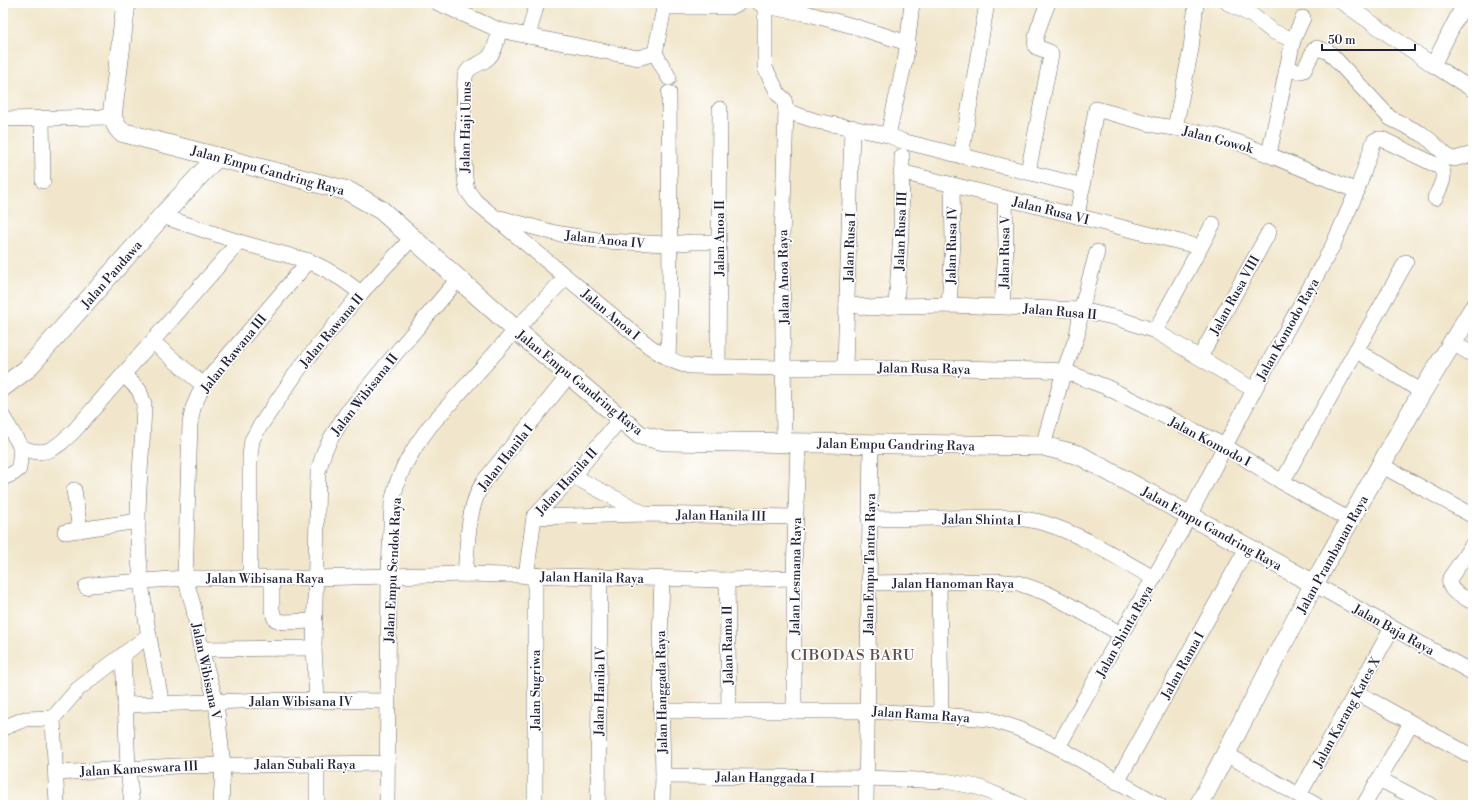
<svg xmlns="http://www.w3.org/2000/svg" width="1476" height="808" viewBox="0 0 1476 808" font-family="'Libre Bodoni',serif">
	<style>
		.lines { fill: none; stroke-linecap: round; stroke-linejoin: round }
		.minor-casing { stroke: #6a676d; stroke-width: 16 }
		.tertiary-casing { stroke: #6a676d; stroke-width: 20 }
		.minor { stroke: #fff; stroke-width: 15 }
		.tertiary { stroke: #fff; stroke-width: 19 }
		.labels { text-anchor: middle; stroke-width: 3.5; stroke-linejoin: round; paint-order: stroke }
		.street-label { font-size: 13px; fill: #22223b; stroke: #fff }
		.quarter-label { font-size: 15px; letter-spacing: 1px; fill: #614d48; stroke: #fff }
	</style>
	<rect width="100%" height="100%" fill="#fff"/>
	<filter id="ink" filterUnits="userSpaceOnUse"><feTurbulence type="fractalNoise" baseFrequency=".025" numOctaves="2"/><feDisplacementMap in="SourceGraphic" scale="8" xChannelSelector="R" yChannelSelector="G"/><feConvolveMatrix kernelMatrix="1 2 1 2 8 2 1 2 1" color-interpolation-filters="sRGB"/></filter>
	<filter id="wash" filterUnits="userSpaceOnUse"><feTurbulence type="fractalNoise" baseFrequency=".012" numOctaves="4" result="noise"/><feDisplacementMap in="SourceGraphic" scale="16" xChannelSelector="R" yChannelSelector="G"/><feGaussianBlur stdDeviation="0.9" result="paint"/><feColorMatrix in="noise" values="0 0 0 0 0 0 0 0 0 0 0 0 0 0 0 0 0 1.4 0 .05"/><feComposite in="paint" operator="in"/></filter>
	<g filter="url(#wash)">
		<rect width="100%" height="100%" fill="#f1e6cb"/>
	</g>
	<g filter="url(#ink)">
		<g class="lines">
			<!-- minor casing -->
			<g class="minor-casing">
				<g id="minor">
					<polyline points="438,3 499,30 638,58 655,53 665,3"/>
					<polyline points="759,3 765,6 809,14 853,26 908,43"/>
					<polyline points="765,3 765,68 779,95 784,99 786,111 782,239 784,442"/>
					<polyline points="1196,3 1191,49 1175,128 1213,135 1240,143 1357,191"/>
					<polyline points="1228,3 1253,16 1272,31 1293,40"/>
					<polyline points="1343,3 1433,65 1473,90"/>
					<polyline points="665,7 731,7 739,3"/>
					<path d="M 499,30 C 497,39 496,50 489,57 C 481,66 470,63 465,76 L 463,139 L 465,178 L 467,190 L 475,201 L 649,346 C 662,355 673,363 689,366 L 784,368 L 955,368 L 1043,370 L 1064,371 L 1106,387 L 1225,446 L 1282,482 L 1337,513 L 1351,520"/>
					<polyline points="528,36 537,3"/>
					<polyline points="655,53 669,78"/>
					<polyline points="1433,65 1462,8"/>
					<path d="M 1287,68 C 1293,70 1298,73 1304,70 L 1314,50 L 1317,48 L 1329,52 L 1390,118 L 1422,134 L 1431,141 L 1449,158 L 1454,159 L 1473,154"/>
					<polyline points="786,111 816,121 888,135 902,141 1083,186"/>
					<polyline points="3,119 112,117"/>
					<polyline points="42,119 43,181"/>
					<polyline points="888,135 906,56 912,3"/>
					<polyline points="1269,154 1293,40 1303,18"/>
					<polyline points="961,156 987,3"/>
					<polyline points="901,172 1200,247"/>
					<path d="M 1028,172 L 1051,55 L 1050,52 L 1036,47 C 1033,37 1044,14 1048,3"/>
					<polyline points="162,216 239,242 309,261 325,269 342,279 361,293"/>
					<polyline points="1077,216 1096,109 1155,125 1175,128"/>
					<polyline points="500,218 555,233 603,241 669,244 692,242 718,242"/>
					<polyline points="847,304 870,308 896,306 949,305 1081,310 1117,318 1155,331 1254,390"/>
					<polyline points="949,305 953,242 952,185"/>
					<polyline points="896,306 901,234 902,156"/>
					<polyline points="1002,306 1006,248 1005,198"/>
					<polyline points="1155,331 1213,224"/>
					<polyline points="153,342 203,385"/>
					<polyline points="1453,343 1473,355"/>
					<polyline points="1356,350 1422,392"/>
					<polyline points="1200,357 1269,232"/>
					<polyline points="668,359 670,295 669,93"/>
					<polyline points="718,366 720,109"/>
					<polyline points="845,367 852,127"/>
					<path d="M 124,375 L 139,390 L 144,404 C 143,443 138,482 138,520 C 137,582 150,644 162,704"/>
					<path d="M 3,417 L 21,447 C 46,459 57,447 74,431 L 239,242"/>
					<polyline points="1043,446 1064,371 1077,336 1081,310 1097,252"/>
					<polyline points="1381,465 1473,516"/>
					<polyline points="573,476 643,513"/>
					<polyline points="3,478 14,473 19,469 21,447"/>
					<polyline points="1282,482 1406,262"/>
					<polyline points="74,490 80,530"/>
					<polyline points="534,517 645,514 796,517"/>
					<path d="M 869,519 L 1011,517 C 1023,519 1035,520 1047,524 C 1085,536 1119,559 1154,578"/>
					<polyline points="65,532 138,521"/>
					<path d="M 1473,544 L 1450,578 C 1447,592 1462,596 1473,602"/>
					<path d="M 465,574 C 468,543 467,507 484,481 L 569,375"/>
					<polyline points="526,576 534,517 573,476 621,418"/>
					<polyline points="250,578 250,456 252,440 258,429 299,369 361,293 412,238"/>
					<polyline points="272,578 272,610 275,619 283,622 315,621"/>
					<polyline points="727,580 729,711"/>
					<polyline points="869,583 994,581 1018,583 1046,593 1064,602 1121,634"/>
					<polyline points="939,583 941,715"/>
					<polyline points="1314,584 1473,673"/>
					<polyline points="86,587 90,585 185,578 315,578 465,574 727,580 794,578"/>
					<polyline points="201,649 314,648"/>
					<polyline points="123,655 128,768 132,805"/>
					<polyline points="1356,692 1473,757"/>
					<polyline points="317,700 314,648 318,472 324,452 331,438 346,414 386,365 459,278"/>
					<polyline points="125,705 268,700 387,701"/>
					<polyline points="661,711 866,711 941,715 989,719 1019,729 1058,747 1159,805"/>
					<polyline points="794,711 794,578 798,442"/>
					<polyline points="53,718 78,689 149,635"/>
					<polyline points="53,718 57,805"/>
					<polyline points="3,728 25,719 53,718"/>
					<path d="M 1058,747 L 1121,634 L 1180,533 L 1254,390 L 1333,245 L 1357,191 L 1374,141 L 1378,139 L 1382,139 L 1440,167 C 1448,176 1439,189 1435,198"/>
					<polyline points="1226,754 1316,805"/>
					<polyline points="56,773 176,766 387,763"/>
					<polyline points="663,776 867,778 945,781 978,787 1020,805"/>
					<polyline points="1379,779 1430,805"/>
					<polyline points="1117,782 1247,548"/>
					<polyline points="1299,795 1392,628"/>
					<polyline points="221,805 223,765 216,702 201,649 193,605 185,578 190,424 193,408 203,385 309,261"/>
					<polyline points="317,805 317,764"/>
					<polyline points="387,805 389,571 392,502 397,483 404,466 417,444 430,426 522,323 566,277"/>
					<polyline points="535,805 535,575"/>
					<polyline points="598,805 600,576"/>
					<polyline points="662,805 663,776 660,638 662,579"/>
					<polyline points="866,805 871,443"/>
					<polyline points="1364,805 1411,723"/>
				</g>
			</g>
			<!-- tertiary casing -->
			<g class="tertiary-casing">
				<g id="tertiary">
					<polyline points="126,3 112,117 117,127 121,132 348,191 381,210 516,330 640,435 664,441 1043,446 1079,455 1314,584"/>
					<polyline points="3,387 27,369 162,216 217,157"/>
					<polyline points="1199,805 1314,584 1422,392 1473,309"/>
				</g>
			</g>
			<!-- minor -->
			<use href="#minor" class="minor"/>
			<!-- tertiary -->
			<use href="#tertiary" class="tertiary"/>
		</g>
	</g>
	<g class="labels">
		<!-- street labels -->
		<g class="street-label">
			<text transform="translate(465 127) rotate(-89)" y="5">Jalan Haji Unus</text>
			<text transform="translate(1218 139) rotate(15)" y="5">Jalan Gowok</text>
			<text transform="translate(268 170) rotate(15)" y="5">Jalan Empu Gandring Raya</text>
			<text transform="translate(1051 210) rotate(14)" y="5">Jalan Rusa VI</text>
			<text transform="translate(900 231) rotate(-88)" y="5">Jalan Rusa III</text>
			<text transform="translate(719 238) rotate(-90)" y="5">Jalan Anoa II</text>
			<text transform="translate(605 239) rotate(6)" y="5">Jalan Anoa IV</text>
			<text transform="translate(951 245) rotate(-89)" y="5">Jalan Rusa IV</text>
			<text transform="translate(849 247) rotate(-88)" y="5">Jalan Rusa I</text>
			<text transform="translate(1004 252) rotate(-89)" y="5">Jalan Rusa V</text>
			<text transform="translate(111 274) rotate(-49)" y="5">Jalan Pandawa</text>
			<text transform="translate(783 277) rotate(-91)" y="5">Jalan Anoa Raya</text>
			<text transform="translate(1234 295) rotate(-61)" y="5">Jalan Rusa VIII</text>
			<text transform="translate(1060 311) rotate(5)" y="5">Jalan Rusa II</text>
			<text transform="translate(611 314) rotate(40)" y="5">Jalan Anoa I</text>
			<text transform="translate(1287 329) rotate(-61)" y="5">Jalan Komodo Raya</text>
			<text transform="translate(331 330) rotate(-50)" y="5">Jalan Rawana II</text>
			<text transform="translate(233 353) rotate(-51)" y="5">Jalan Rawana III</text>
			<text transform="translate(924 368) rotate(1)" y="5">Jalan Rusa Raya</text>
			<text transform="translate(580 382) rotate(39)" y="5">Jalan Empu Gandring Raya</text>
			<text transform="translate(364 394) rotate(-52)" y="5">Jalan Wibisana II</text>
			<text transform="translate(1210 441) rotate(28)" y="5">Jalan Komodo I</text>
			<text transform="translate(896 444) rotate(1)" y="5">Jalan Empu Gandring Raya</text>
			<text transform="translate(505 457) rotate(-52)" y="5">Jalan Hanila I</text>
			<text transform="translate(566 481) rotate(-48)" y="5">Jalan Hanila II</text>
			<text transform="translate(721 515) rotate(1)" y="5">Jalan Hanila III</text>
			<text transform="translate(982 519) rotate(1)" y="5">Jalan Shinta I</text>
			<text transform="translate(1212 528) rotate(29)" y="5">Jalan Empu Gandring Raya</text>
			<text transform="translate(1332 554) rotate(-61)" y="5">Jalan Prambanan Raya</text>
			<text transform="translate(869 564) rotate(-89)" y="5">Jalan Empu Tantra Raya</text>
			<text transform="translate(392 570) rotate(-87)" y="5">Jalan Empu Sendok Raya</text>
			<text transform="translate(795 576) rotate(-89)" y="5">Jalan Lesmana Raya</text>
			<text transform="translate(592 577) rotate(1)" y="5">Jalan Hanila Raya</text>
			<text x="265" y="583">Jalan Wibisana Raya</text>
			<text x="953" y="588">Jalan Hanoman Raya</text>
			<text transform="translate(1394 629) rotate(29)" y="5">Jalan Baja Raya</text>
			<text transform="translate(1124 631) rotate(-61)" y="5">Jalan Shinta Raya</text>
			<text transform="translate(727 645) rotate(-91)" y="5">Jalan Rama II</text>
			<text transform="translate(1182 665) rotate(-61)" y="5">Jalan Rama I</text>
			<text transform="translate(207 671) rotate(78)" y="5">Jalan Wibisana V</text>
			<text transform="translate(535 690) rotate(-90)" y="5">Jalan Sugriwa</text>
			<text transform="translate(599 691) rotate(-89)" y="5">Jalan Hanila IV</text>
			<text transform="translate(661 692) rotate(-91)" y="5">Jalan Hanggada Raya</text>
			<text x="301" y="706">Jalan Wibisana IV</text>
			<text transform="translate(1346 712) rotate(-61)" y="5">Jalan Karang Kates X</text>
			<text transform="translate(921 714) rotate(4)" y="5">Jalan Rama Raya</text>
			<text x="305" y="769">Jalan Subali Raya</text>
			<text transform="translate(139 768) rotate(-3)" y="5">Jalan Kameswara III</text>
			<text transform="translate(765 777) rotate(1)" y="5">Jalan Hanggada I</text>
		</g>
		<!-- quarter labels -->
		<g class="quarter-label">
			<text x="853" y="660">CIBODAS BARU</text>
		</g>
	</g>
	<!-- margin -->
	<rect width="1476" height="808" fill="none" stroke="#fff" stroke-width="16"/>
	<!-- scale -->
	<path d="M1322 44v6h93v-6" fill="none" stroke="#22223b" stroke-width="2"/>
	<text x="1328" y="44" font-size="12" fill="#22223b" stroke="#ffffff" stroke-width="3" paint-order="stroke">50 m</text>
</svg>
